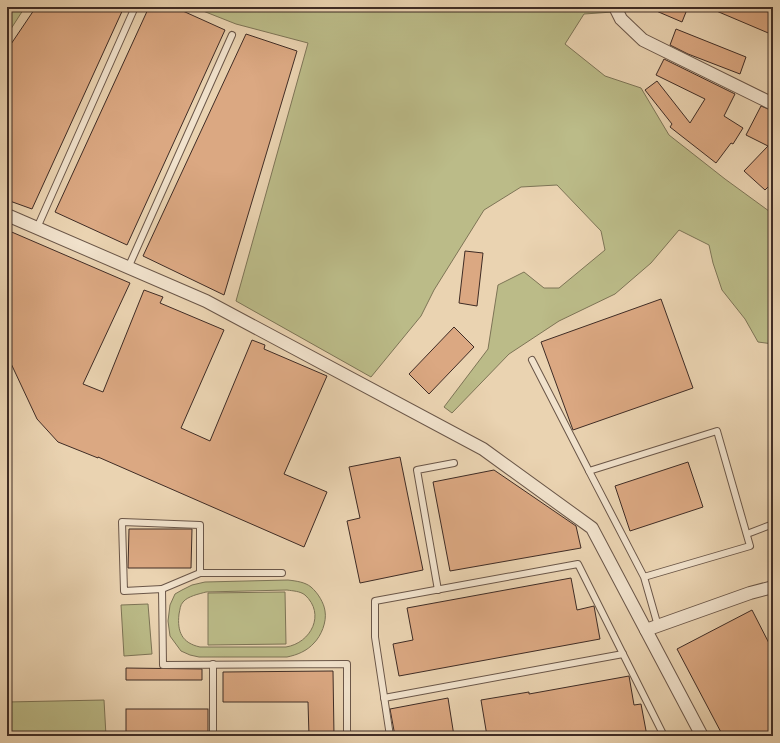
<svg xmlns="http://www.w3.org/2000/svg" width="780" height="743" viewBox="0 0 780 743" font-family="'IM FELL French Canon',serif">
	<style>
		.green { fill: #bb8; stroke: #7d7456; fill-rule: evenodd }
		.building { fill: #dba882; stroke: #3f2c25 }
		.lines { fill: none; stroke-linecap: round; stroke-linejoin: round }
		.lane-casing { stroke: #6a5648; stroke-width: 8 }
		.street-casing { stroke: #6a5648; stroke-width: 14 }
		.lane { stroke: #f1e2cc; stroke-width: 6 }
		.street { stroke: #f1e2cc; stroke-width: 12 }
	</style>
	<rect width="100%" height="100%" fill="#ead3b1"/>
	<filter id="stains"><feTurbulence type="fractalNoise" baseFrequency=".005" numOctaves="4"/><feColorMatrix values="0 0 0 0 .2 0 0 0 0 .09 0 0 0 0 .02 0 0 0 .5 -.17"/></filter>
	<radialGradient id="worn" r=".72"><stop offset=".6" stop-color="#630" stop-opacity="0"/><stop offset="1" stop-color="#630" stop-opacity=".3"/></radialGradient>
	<!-- green -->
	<g class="green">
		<polygon points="7,7 25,7 7,35"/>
		<polygon points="193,7 643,7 641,10 584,14 565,44 605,76 641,88 669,135 725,179 773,214 773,344 758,342 745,319 722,290 713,263 709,245 679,230 651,263 615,294 559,321 509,354 452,413 444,407 488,349 498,285 524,272 544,288 559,288 605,250 601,231 557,185 521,187 484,210 434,290 421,316 371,377 236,301 308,43 236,24"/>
		<path d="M 288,580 C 296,581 305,582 311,587 C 318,593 324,603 325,611 C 327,622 321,636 314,643 C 307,651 297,655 287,657 L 199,657 L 190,655 L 181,651 L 170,636 L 168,621 L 170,605 L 175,594 L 182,590 L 192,585 L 205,582 ZM 287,590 C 293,591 300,591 305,595 C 326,614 311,643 286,647 L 200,647 C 182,643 177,632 179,614 C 180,610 180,605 183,602 C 188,596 199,594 206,592 Z"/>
		<polygon points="285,592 286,644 208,645 208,593"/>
		<polygon points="148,604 152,654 124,656 121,605"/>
		<polygon points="104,700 106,736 7,736 7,702"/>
	</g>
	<!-- building -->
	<g class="building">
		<polygon points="36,7 124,7 32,209 7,200 7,50"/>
		<polygon points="149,7 174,7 225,30 127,245 55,212"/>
		<polygon points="647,7 688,7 682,22"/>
		<polygon points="707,7 757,7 773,14 773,35"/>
		<polygon points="676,29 746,57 740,74 688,54 670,45"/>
		<polygon points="246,34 297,51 224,295 143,256"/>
		<polygon points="664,59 735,94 724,116 743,128 733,144 731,143 716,163 670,127 672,124 645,90 657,81 690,123 705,99 656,75"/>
		<polygon points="761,106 773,111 773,182 765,190 744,171 768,146 746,135"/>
		<polygon points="7,230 130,283 83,384 103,392 144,290 163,297 160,303 224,330 181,428 210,441 252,340 265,345 264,349 327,376 284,474 327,492 304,547 98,457 98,458 58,442 37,419 7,355"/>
		<polygon points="465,251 483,253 477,306 459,303"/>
		<polygon points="661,299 693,388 573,430 541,342"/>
		<polygon points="454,327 474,347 429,394 409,374"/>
		<polygon points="400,457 423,570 360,583 347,521 360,518 349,467"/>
		<polygon points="688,462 703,507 630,531 615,486"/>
		<polygon points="494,470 576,526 581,548 450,571 433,482"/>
		<polygon points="129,529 192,529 191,568 128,568"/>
		<polygon points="571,578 577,610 594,606 600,639 399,676 393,644 413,640 407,608"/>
		<polygon points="752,610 773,651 773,736 723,736 677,649"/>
		<polygon points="126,668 202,669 202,680 126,680"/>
		<polygon points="333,671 334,736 309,736 308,702 223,702 223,672"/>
		<polygon points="629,676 634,705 641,704 647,736 487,736 481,700 529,692 529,694"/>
		<polygon points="448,698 454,736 395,736 390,709"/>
		<rect x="126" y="709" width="82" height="27"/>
	</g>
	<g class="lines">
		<!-- lane casing -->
		<g class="lane-casing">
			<g id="lane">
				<polyline points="37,228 135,7"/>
				<polyline points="128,268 232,35"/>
				<polyline points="532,360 589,471"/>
				<polyline points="747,534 773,524"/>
				<polyline points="200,573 200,525 122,522 124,591 162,589 163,665 347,664 347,736"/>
				<polyline points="644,577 589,471 717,431 750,546 644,577 658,626"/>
				<polyline points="162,589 200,573 282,573"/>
				<polyline points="438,590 417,470 454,463"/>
				<polyline points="384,698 623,654"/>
				<polyline points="213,736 213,664"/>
				<polyline points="390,736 375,637 375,601 578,564 664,736"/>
			</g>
		</g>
		<!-- street casing -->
		<g class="street-casing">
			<g id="street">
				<polyline points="615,7 621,19 643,40 773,104"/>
				<polyline points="7,215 206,301 483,449 592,528 702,736"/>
				<polyline points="646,630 750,593 773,587"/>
			</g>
		</g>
		<!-- lane -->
		<use href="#lane" class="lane"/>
		<!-- street -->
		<use href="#street" class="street"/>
	</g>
	<!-- margin -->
	<rect width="780" height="743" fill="none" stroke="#ead3b1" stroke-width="24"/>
	<rect x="8" y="8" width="764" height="727" fill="none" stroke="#3f2c25" stroke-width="2"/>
	<rect x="12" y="12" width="756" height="719" fill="none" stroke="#3f2c25"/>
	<rect width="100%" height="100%" filter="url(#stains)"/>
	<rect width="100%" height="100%" fill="url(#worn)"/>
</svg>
